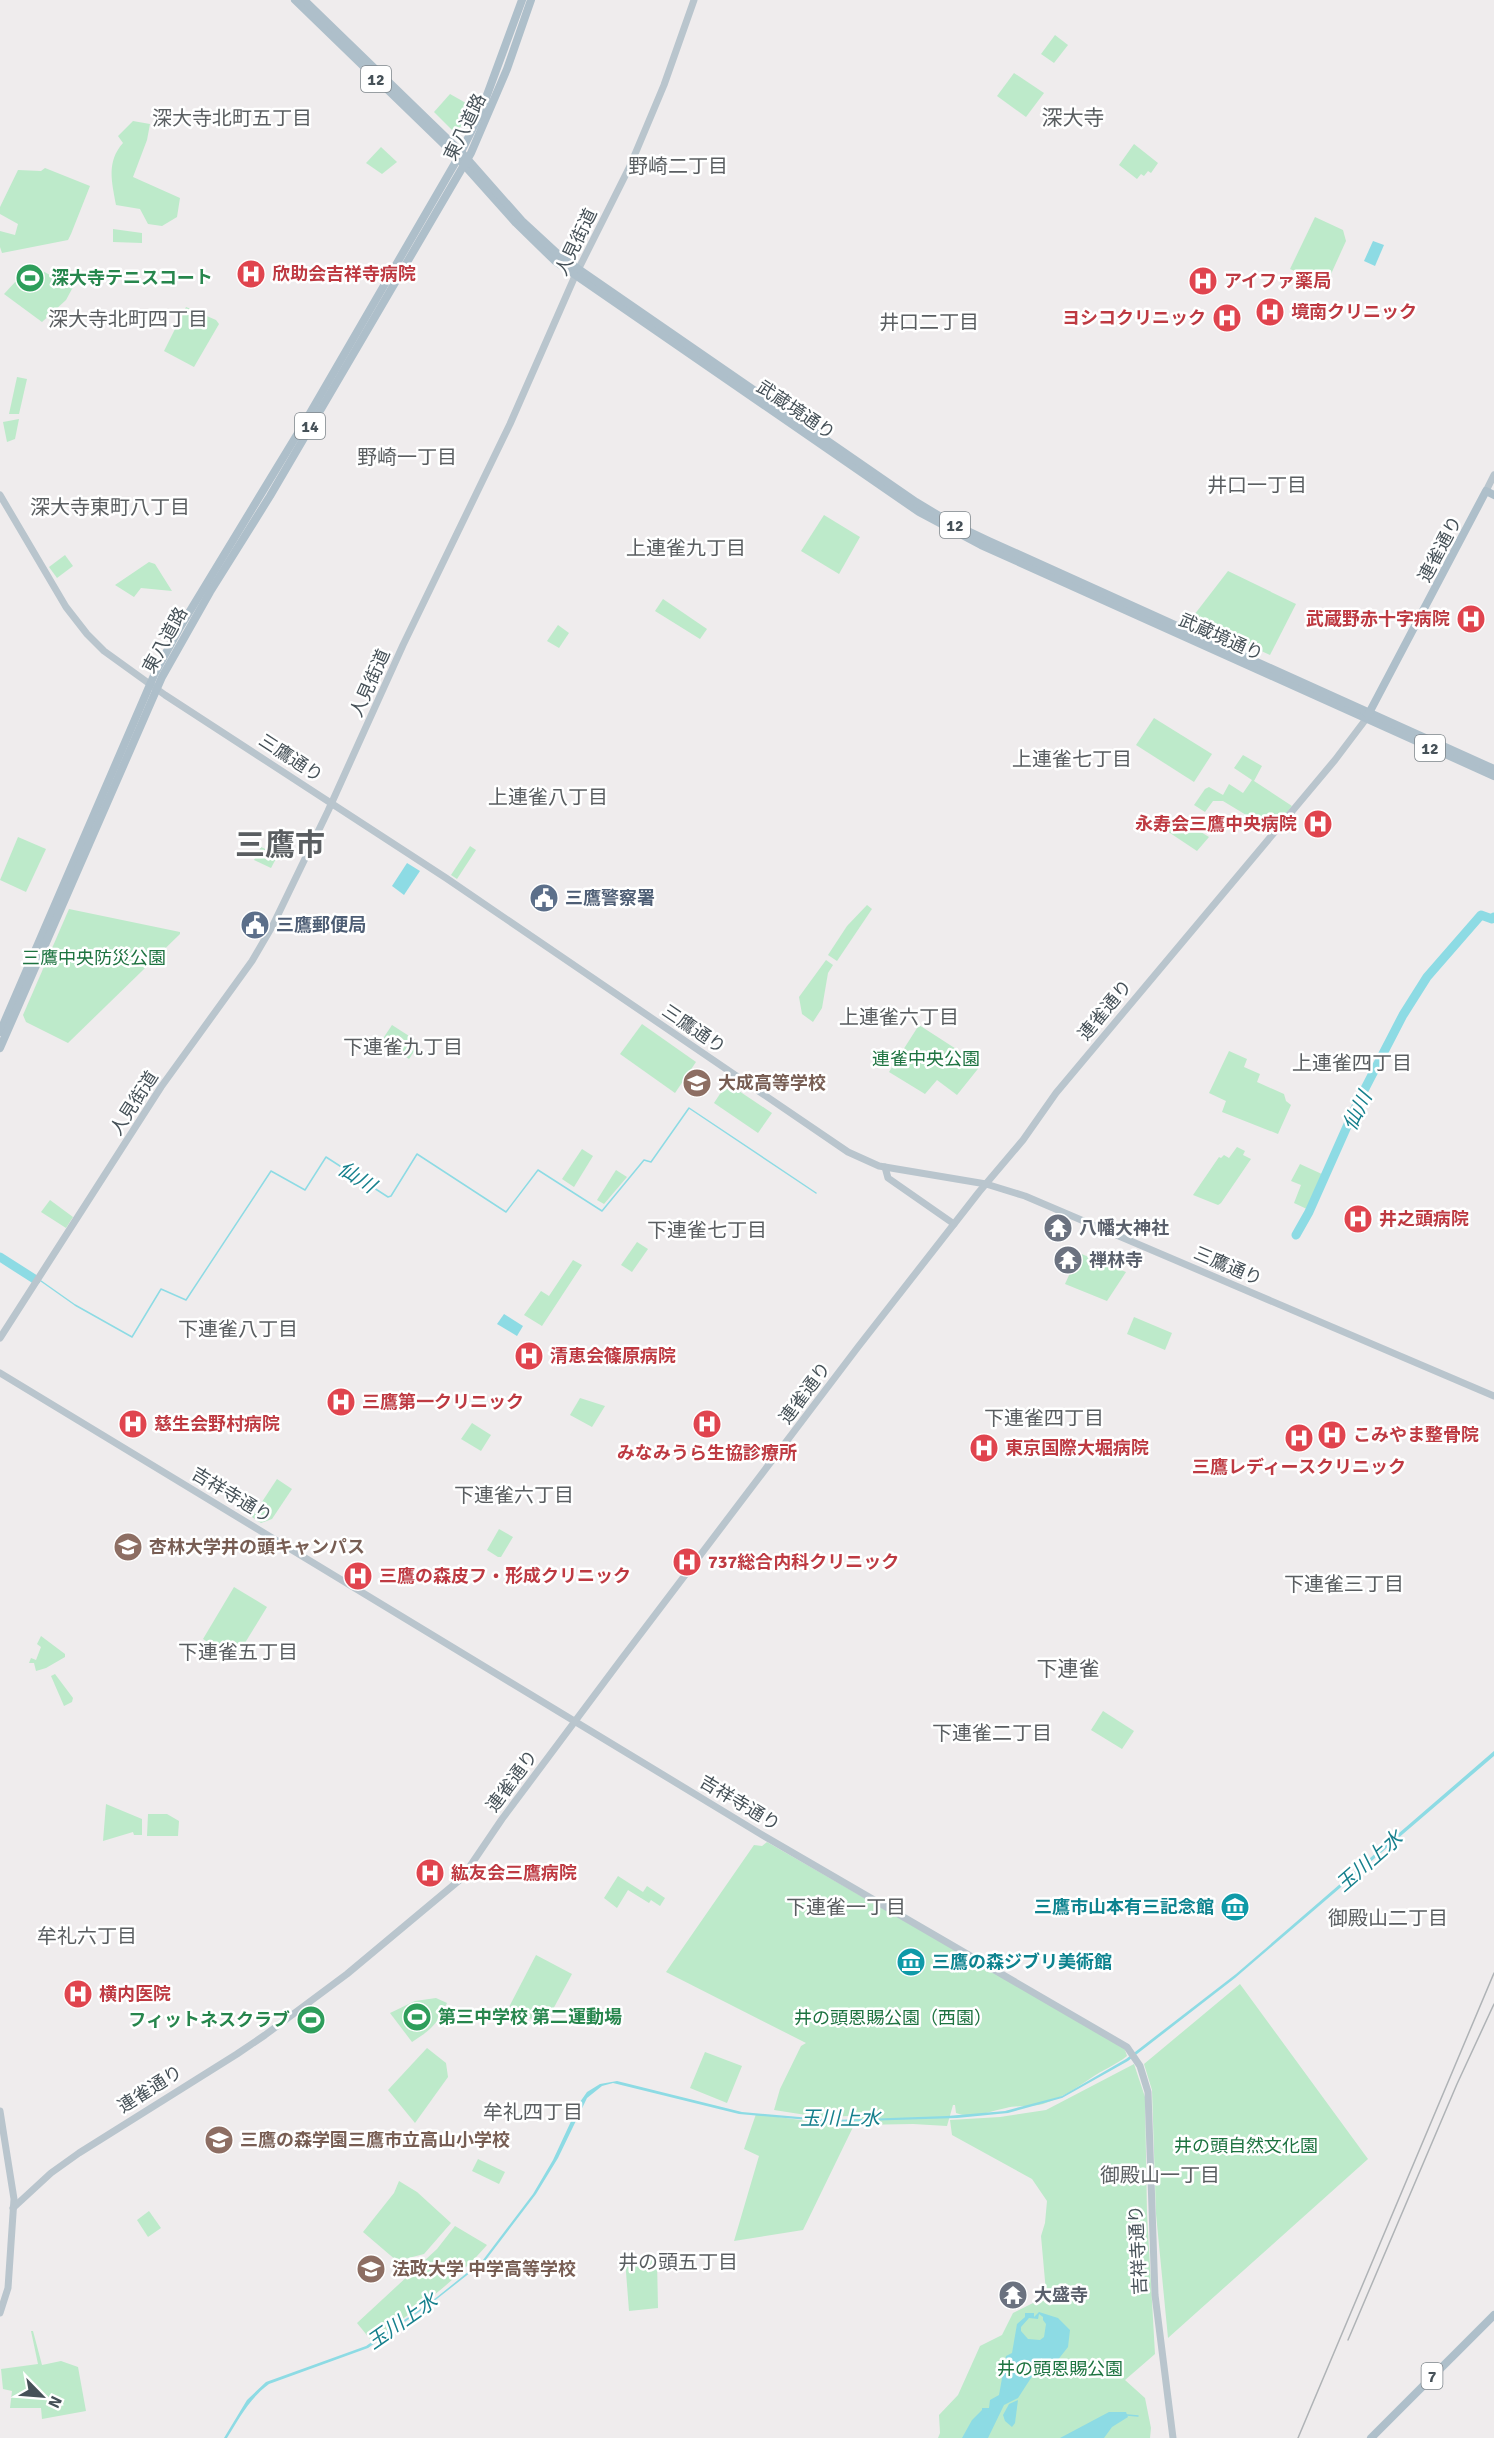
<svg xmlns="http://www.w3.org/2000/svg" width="1494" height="2438" viewBox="0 0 1494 2438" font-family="Signika,'Noto Sans JP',sans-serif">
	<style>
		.green { fill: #bdeaca }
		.water { fill: #8ddbe4; fill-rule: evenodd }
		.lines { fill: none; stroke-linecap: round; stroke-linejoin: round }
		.stream { stroke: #8ddbe4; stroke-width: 1.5 }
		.river { stroke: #8ddbe4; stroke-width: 9 }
		.secondary { stroke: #b9c5cd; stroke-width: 7 }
		.primary { stroke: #aebfca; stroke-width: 8 }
		.rail { stroke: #afb3b6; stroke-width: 1.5 }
		.labels { text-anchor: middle; stroke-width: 5; stroke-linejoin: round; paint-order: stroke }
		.shield { fill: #fff; stroke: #7e858a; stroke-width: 1.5 }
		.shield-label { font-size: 16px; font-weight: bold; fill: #465158 }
		.street-label { font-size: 18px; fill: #465158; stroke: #fff }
		.health-label { font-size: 18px; font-weight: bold; fill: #be3a42; stroke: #fff; text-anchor: start }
		.leisure-label { font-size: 18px; font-weight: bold; fill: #27864d; stroke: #fff; text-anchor: start }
		.service-label { font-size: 18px; font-weight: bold; fill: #4e5e75; stroke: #fff; text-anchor: start }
		.park-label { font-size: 18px; fill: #1d7340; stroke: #fff }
		.education-label { font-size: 18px; font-weight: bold; fill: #785e54; stroke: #fff; text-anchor: start }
		.worship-label { font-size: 18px; font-weight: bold; fill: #5b616d; stroke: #fff; text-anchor: start }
		.culture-label { font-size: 18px; font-weight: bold; fill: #0d838f; stroke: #fff; text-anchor: end }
		.neighbourhood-label { font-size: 20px; fill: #5a5e61; stroke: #fff }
		.water-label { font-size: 20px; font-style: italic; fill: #16808d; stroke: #fff }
		.quarter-label { font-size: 21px; fill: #5a5e61; stroke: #fff }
		.town-label { font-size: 30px; font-weight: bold; fill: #5a5e61; stroke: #fff }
	</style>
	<rect width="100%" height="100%" fill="#efeced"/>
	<!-- green -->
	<g class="green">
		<polygon points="1055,35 1068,45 1054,63 1041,54"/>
		<polygon points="1014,73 1044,93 1026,117 997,96"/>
		<polygon points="450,94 473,107 458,131 454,132 434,112"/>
		<path d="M 133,121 L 150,124 L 147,140 L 133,177 L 180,198 L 177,217 L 162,226 L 148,224 L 140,209 L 116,205 C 112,182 106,162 123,143 L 118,136 Z"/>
		<polygon points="1134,144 1158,163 1151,173 1148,171 1144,176 1141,174 1137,179 1119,165"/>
		<polygon points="381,147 397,162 382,174 366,163"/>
		<polygon points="45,168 90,186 71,234 68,240 2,253 0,247 0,231 15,235 18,224 0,214 0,207 18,170 41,171"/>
		<polygon points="1315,217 1343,230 1346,241 1326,285 1290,269"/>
		<polygon points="113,229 142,233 142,243 113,242"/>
		<polygon points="31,265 73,287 66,300 42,322 4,294"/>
		<polygon points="186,307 216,320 219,324 194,367 164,351"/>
		<polygon points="17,377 27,379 19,414 9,414"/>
		<polygon points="19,419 15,439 7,442 3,422"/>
		<polygon points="824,515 860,537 839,574 801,551"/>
		<polygon points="65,555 73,566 57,578 49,567"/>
		<polygon points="149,562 155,564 172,591 141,588 134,597 115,585"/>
		<polygon points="1228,571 1296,604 1270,655 1191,619"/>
		<polygon points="663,599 707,629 700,639 655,611"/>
		<polygon points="558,625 569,633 559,648 547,641"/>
		<polygon points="1154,718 1212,754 1194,782 1136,745"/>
		<polygon points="1243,755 1262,766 1254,781 1292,806 1280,821 1267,817 1256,821 1223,801 1213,801 1205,812 1194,805 1205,789 1209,787 1223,795 1229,784 1243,793 1252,780 1234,768"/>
		<polygon points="1175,816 1209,837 1197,851 1167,831"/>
		<polygon points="18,837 46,849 26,892 0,880"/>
		<polygon points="470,846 476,850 457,879 451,875"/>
		<polygon points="261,847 278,855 271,868 254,860"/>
		<polygon points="867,905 872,909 837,961 828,955 847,926"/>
		<polygon points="69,909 180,932 180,934 68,1043 26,1022 23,1015"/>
		<polygon points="826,960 833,965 828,973 822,1008 813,1022 802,1014 799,997"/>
		<polygon points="642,1024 696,1062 675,1093 620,1054"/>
		<polygon points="392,1025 420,1043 409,1059 382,1040"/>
		<polygon points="919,1025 981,1065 957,1095 937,1080 925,1094 889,1072"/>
		<polygon points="1229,1051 1247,1059 1244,1067 1260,1074 1257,1082 1284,1094 1286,1101 1291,1105 1278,1134 1222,1112 1226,1101 1209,1093"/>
		<polygon points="727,1083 772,1113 758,1133 714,1103"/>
		<polygon points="1237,1147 1245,1151 1243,1155 1251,1159 1221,1203 1218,1205 1193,1195 1219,1157 1221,1158 1224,1155 1229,1158"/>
		<polygon points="582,1149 593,1156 574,1187 562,1179"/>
		<polygon points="1300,1164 1324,1175 1309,1210 1294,1203 1301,1185 1291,1181"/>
		<polygon points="616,1170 627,1177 604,1204 597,1200"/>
		<polygon points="50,1200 73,1217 66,1228 41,1212"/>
		<polygon points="637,1242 648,1249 632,1272 621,1265"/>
		<polygon points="1079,1253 1126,1272 1107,1301 1065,1284"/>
		<polygon points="573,1260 582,1265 542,1326 524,1315 541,1291 549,1296"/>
		<polygon points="1134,1317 1172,1333 1165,1350 1127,1334"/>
		<polygon points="580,1398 605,1406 592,1427 570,1415"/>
		<polygon points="472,1423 491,1435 481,1451 461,1439"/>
		<polygon points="277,1479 292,1489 272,1519 261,1523 252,1517"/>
		<polygon points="499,1529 513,1537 501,1557 498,1557 487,1550"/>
		<polygon points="234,1587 267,1607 235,1659 203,1639"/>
		<polygon points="41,1636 65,1654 65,1657 46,1668 36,1671 34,1663 29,1663 31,1658 36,1660 41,1647 37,1644"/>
		<polygon points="55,1674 73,1698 72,1702 64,1706 51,1676"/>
		<polygon points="1103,1711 1134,1731 1122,1749 1091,1730"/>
		<polygon points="106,1804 142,1819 142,1835 134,1835 133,1832 103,1841"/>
		<polygon points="148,1814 167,1814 179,1821 178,1836 147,1836"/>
		<path d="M 767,1842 L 1124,2047 L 1127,2056 C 1116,2065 1102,2070 1091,2078 C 1077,2088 1059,2099 1043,2104 C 1032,2107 1018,2105 1006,2108 C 991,2111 972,2119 956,2113 L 955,2105 L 953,2105 L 947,2126 L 913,2124 L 857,2125 L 855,2123 L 803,2230 L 734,2241 L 759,2156 L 744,2149 L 756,2114 L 822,2123 L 854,2121 L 850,2116 L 819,2117 L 774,2110 L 780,2089 L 801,2046 L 806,2043 L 666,1972 L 754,1845 L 762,1846 Z"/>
		<polygon points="618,1876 643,1892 647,1886 665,1898 660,1906 651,1900 649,1903 628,1890 617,1908 604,1898"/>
		<polygon points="536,1955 572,1974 544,2026 509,2007"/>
		<polygon points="1240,1984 1368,2159 1168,2338 1156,2214 1152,2090 1144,2064"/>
		<path d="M 436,1998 L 447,2003 C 438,2023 431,2030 412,2042 L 390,2013 L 415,2001 Z"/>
		<polygon points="427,2048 446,2063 448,2077 415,2123 388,2090"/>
		<polygon points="705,2052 742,2066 727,2103 690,2088"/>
		<polygon points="1134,2064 1145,2097 1147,2214 1155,2354 1125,2380 1145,2398 1151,2428 1150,2438 938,2438 940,2433 939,2415 958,2395 980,2346 1002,2335 1013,2313 1037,2301 1046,2292 1041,2236 1045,2223 1047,2201 1032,2179 952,2135 950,2120 1000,2117 1046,2110"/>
		<polygon points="478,2159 505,2172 499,2184 472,2171"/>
		<polygon points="399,2181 417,2192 451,2223 424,2254 397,2261 363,2232 394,2193"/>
		<polygon points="149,2211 161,2228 148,2237 137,2220"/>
		<path d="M 455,2226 L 487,2245 C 460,2276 427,2302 394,2325 C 386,2330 378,2338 370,2339 L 357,2323 L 437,2249 Z"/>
		<polygon points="625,2259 657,2259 658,2308 629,2311"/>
		<polygon points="31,2331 33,2331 42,2365 61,2361 78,2367 86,2411 42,2419 41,2408 10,2408 12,2391 3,2389 1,2369 38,2364"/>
	</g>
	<!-- water -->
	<g class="water">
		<polygon points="1373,241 1384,245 1375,266 1364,261"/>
		<polygon points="407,863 420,871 404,895 392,886"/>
		<polygon points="504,1314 523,1326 517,1336 497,1324"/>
		<path d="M 1494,1751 L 1494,1756 L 1235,1978 L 1128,2061 L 1062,2098 L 1008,2113 L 957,2118 L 832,2122 L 739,2114 L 613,2083 L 602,2086 L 587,2098 L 558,2158 L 536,2194 L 485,2261 L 433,2302 L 368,2348 L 269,2384 C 250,2398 239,2418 227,2438 L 224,2438 L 247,2400 L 266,2382 L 366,2346 L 432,2301 L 483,2260 L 533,2194 L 553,2160 L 580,2102 L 587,2092 L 600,2084 L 617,2081 L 742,2112 L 834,2120 L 947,2116 L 1005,2111 L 1062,2096 L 1126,2059 L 1236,1974 Z"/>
		<path d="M 1039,2312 L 1058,2318 L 1070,2330 L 1068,2347 L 1057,2361 L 1042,2361 L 1018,2398 L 1004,2405 L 988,2438 L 962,2438 L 972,2420 L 982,2410 L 982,2408 L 989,2408 L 990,2400 L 999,2395 L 1006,2356 L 1012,2353 L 1017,2324 L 1025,2317 L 1025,2313 L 1034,2313 L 1034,2317 ZM 1039,2314 L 1043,2317 L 1043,2320 L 1046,2324 L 1044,2337 L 1040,2340 L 1028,2339 L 1021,2331 L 1021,2327 L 1029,2318 L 1038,2319 Z"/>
		<polygon points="1018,2400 1015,2423 1012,2427 1005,2421 1003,2415 1009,2404"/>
		<polygon points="1109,2412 1126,2412 1128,2417 1112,2427 1104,2438 1060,2438"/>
	</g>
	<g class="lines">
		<!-- stream -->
		<g class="stream">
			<polyline points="41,1281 75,1305 132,1337 161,1289 186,1300 271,1171 305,1190 326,1157 388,1197 391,1196 417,1154 506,1212 538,1170 602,1211 644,1160 651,1162 689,1108 816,1193"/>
			<polyline points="1127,2415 1138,2416"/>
		</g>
		<!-- river -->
		<g class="river">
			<polyline points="1296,1235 1309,1212 1357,1104 1403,1015 1427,977 1481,915 1492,919 1494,917"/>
			<polyline points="0,1257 36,1280"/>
		</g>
		<!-- secondary -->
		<g class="secondary">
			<polyline points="1486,491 1494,475"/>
			<polyline points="0,495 66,607 87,634 104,651 165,695 446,878 848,1152 879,1166 986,1184 1025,1196 1494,1396"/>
			<polyline points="885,1167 888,1178 954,1224"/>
			<polyline points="0,1338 161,1087 252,961 273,925 328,811 403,645 510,424 575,276 630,166 664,85 694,0"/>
			<polyline points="0,1373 764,1836 1127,2047 1140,2066 1148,2092 1155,2295 1173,2438"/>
			<polyline points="0,2111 14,2199 8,2288 0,2313"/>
			<polyline points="13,2208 51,2173 79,2153 237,2054 265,2035 347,1974 462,1878 502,1819 620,1661 858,1347 979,1192 1023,1140 1056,1093 1335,760 1366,719"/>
		</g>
		<!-- primary -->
		<g class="primary">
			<polyline points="295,0 458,158 516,223 555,261 919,512 981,545 1494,776"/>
			<polyline points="304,0 461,152 522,221 561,257 916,502 951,523 989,541 1494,769"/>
			<polyline points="1368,715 1486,491 1494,495"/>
			<polyline points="0,1032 155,673 179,629 306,420 458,158 480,114 522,0"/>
			<polyline points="0,1048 162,677 210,592 270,496 471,153 507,69 531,0"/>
			<polyline points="1371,2438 1494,2315"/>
		</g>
		<!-- rail -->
		<g class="rail">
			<polyline points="1348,2340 1457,2084 1494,2004"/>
			<polyline points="1298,2438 1494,1973"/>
		</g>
	</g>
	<!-- icons -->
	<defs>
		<g id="hospital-disc" transform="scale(1.5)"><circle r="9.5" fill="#e0444e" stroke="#fff"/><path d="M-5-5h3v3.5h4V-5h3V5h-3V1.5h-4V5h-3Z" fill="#fff"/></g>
		<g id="stadium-disc" transform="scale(1.5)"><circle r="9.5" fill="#2e9e5b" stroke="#fff"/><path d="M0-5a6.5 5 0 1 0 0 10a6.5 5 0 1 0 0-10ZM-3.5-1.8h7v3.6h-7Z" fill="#fff"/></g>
		<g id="civic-disc" transform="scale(1.5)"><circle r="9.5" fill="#5c6f8a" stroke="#fff"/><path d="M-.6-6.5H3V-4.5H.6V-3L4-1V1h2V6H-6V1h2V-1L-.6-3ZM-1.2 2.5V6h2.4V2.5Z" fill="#fff"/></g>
		<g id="school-disc" transform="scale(1.5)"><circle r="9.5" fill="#8d6e63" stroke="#fff"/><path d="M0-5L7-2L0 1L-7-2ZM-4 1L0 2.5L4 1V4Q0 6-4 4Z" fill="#fff"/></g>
		<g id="temple-disc" transform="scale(1.5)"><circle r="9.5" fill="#6b7280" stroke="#fff"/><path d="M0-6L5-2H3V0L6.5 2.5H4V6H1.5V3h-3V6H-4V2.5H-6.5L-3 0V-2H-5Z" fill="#fff"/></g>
		<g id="university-disc" transform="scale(1.5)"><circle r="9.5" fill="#8d6e63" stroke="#fff"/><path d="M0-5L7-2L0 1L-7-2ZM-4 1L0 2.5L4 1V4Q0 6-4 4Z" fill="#fff"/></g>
		<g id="museum-disc" transform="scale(1.5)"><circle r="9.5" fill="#0f9aa8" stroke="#fff"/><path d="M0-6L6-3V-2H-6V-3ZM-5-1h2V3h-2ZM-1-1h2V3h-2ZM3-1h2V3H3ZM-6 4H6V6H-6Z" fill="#fff"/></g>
	</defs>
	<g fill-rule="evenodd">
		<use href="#hospital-disc" x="251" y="274"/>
		<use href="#stadium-disc" x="30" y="278"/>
		<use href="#hospital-disc" x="1203" y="281"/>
		<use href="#hospital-disc" x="1270" y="312"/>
		<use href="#hospital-disc" x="1227" y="318"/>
		<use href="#hospital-disc" x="1471" y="619"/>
		<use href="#hospital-disc" x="1318" y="824"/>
		<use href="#civic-disc" x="544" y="898"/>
		<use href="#civic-disc" x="255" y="925"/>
		<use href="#school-disc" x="697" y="1083"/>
		<use href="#hospital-disc" x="1358" y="1219"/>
		<use href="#temple-disc" x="1058" y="1228"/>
		<use href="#temple-disc" x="1068" y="1260"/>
		<use href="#hospital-disc" x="529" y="1356"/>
		<use href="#hospital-disc" x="341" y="1402"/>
		<use href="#hospital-disc" x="133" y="1424"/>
		<use href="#hospital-disc" x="707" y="1424"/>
		<use href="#hospital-disc" x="1332" y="1435"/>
		<use href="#hospital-disc" x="1299" y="1438"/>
		<use href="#hospital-disc" x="984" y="1448"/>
		<use href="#university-disc" x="128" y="1547"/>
		<use href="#hospital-disc" x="687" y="1562"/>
		<use href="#hospital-disc" x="358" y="1576"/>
		<use href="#hospital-disc" x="430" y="1873"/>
		<use href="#museum-disc" x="1235" y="1907"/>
		<use href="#museum-disc" x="911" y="1962"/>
		<use href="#hospital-disc" x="78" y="1994"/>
		<use href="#stadium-disc" x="417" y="2017"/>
		<use href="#stadium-disc" x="311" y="2020"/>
		<use href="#school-disc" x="219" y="2140"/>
		<use href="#school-disc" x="371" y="2269"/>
		<use href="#temple-disc" x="1013" y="2295"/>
	</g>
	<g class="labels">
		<!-- shield labels -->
		<g class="shield">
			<rect x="361" y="66" width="30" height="26" rx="4.5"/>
			<rect x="295" y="413" width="30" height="26" rx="4.5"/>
			<rect x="940" y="512" width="30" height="26" rx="4.5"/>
			<rect x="1415" y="735" width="30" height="26" rx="4.5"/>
			<rect x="1421.5" y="2363" width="21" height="26" rx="4.5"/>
		</g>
		<g class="shield-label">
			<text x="376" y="85">12</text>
			<text x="310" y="432">14</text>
			<text x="955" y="531">12</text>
			<text x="1430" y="754">12</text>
			<text x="1432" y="2382">7</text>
		</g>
		<!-- street labels -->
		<g class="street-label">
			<text transform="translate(465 127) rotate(-64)" y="6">東八道路</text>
			<text transform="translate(576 242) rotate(-64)" y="6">人見街道</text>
			<text transform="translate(796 410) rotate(34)" y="6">武蔵境通り</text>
			<text transform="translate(1440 549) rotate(-62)" y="6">連雀通り</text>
			<text transform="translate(1221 637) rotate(24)" y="6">武蔵境通り</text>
			<text transform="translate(165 640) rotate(-61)" y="6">東八道路</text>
			<text transform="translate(370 683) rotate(-66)" y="6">人見街道</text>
			<text transform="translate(291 758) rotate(33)" y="6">三鷹通り</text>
			<text transform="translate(1105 1010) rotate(-50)" y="6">連雀通り</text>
			<text transform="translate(694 1029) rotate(34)" y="6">三鷹通り</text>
			<text transform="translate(134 1103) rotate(-57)" y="6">人見街道</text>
			<text transform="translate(1228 1266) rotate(23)" y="6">三鷹通り</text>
			<text transform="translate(805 1393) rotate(-53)" y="6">連雀通り</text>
			<text transform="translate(232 1495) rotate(31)" y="6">吉祥寺通り</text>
			<text transform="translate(512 1781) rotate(-53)" y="6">連雀通り</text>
			<text transform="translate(740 1803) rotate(31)" y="6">吉祥寺通り</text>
			<text transform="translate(150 2089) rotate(-32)" y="6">連雀通り</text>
			<text transform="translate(1138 2250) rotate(-93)" y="6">吉祥寺通り</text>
		</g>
		<!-- health labels -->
		<g class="health-label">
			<text x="272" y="280">欣助会吉祥寺病院</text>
			<text x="1224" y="287">アイファ薬局</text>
			<text x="1291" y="318">境南クリニック</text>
			<text x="1206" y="324" text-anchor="end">ヨシコクリニック</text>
			<text x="1450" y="625" text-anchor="end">武蔵野赤十字病院</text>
			<text x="1297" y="830" text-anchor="end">永寿会三鷹中央病院</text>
			<text x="1379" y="1225">井之頭病院</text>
			<text x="550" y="1362">清恵会篠原病院</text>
			<text x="362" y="1408">三鷹第一クリニック</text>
			<text x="154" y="1430">慈生会野村病院</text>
			<text x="1353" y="1441">こみやま整骨院</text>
			<text x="1005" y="1454">東京国際大堀病院</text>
			<text x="707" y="1459" text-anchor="middle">みなみうら生協診療所</text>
			<text x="1299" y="1473" text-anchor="middle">三鷹レディースクリニック</text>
			<text x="708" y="1568">737総合内科クリニック</text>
			<text x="379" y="1582">三鷹の森皮フ・形成クリニック</text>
			<text x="451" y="1879">紘友会三鷹病院</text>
			<text x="99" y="2000">横内医院</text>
		</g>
		<!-- leisure labels -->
		<g class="leisure-label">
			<text x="51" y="284">深大寺テニスコート</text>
			<text x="438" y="2023">第三中学校 第二運動場</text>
			<text x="290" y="2026" text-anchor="end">フィットネスクラブ</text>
		</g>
		<!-- service labels -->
		<g class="service-label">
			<text x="565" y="904">三鷹警察署</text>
			<text x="276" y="931">三鷹郵便局</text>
		</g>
		<!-- park labels -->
		<g class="park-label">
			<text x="94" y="964">三鷹中央防災公園</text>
			<text x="926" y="1065">連雀中央公園</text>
			<text x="893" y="2024">井の頭恩賜公園（西園）</text>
			<text x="1246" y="2152">井の頭自然文化園</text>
			<text x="1060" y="2375">井の頭恩賜公園</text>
		</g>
		<!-- education labels -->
		<g class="education-label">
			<text x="718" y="1089">大成高等学校</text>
			<text x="149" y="1553">杏林大学井の頭キャンパス</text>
			<text x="240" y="2146">三鷹の森学園三鷹市立高山小学校</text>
			<text x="392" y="2275">法政大学 中学高等学校</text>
		</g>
		<!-- worship labels -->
		<g class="worship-label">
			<text x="1079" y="1234">八幡大神社</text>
			<text x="1089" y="1266">禅林寺</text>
			<text x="1034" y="2301">大盛寺</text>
		</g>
		<!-- culture labels -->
		<g class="culture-label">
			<text x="1214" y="1913">三鷹市山本有三記念館</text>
			<text x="932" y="1968" text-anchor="start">三鷹の森ジブリ美術館</text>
		</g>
		<!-- neighbourhood labels -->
		<g class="neighbourhood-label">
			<text x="232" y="125">深大寺北町五丁目</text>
			<text x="678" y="173">野崎二丁目</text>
			<text x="128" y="326">深大寺北町四丁目</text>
			<text x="929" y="329">井口二丁目</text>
			<text x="407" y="464">野崎一丁目</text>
			<text x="1257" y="492">井口一丁目</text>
			<text x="110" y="514">深大寺東町八丁目</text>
			<text x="686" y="555">上連雀九丁目</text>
			<text x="1072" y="766">上連雀七丁目</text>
			<text x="548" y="804">上連雀八丁目</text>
			<text x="899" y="1024">上連雀六丁目</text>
			<text x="403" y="1054">下連雀九丁目</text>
			<text x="1352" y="1070">上連雀四丁目</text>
			<text x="707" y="1237">下連雀七丁目</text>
			<text x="238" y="1336">下連雀八丁目</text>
			<text x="1044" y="1425">下連雀四丁目</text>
			<text x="514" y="1502">下連雀六丁目</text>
			<text x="1344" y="1591">下連雀三丁目</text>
			<text x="238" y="1659">下連雀五丁目</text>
			<text x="992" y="1740">下連雀二丁目</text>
			<text x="846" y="1914">下連雀一丁目</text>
			<text x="1388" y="1925">御殿山二丁目</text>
			<text x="87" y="1943">牟礼六丁目</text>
			<text x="533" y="2119">牟礼四丁目</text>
			<text x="1160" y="2182">御殿山一丁目</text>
			<text x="678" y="2269">井の頭五丁目</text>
		</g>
		<!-- water labels -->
		<g class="water-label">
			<text transform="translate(1357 1111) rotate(-64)" y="7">仙川</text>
			<text transform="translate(357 1177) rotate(32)" y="7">仙川</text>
			<text transform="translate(1369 1861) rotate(-41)" y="7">玉川上水</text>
			<text x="840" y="2125">玉川上水</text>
			<text transform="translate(402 2321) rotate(-35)" y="7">玉川上水</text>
		</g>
		<!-- quarter labels -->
		<g class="quarter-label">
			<text x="1073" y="125">深大寺</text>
			<text x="1068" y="1676">下連雀</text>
		</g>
		<!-- town labels -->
		<g class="town-label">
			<text x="280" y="855">三鷹市</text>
		</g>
	</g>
	<!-- north arrow -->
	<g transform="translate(42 2396) rotate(115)" stroke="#ffffff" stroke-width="4.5" paint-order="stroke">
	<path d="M0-4.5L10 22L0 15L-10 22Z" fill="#465158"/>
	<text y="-9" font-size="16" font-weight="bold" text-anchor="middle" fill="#465158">N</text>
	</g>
</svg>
